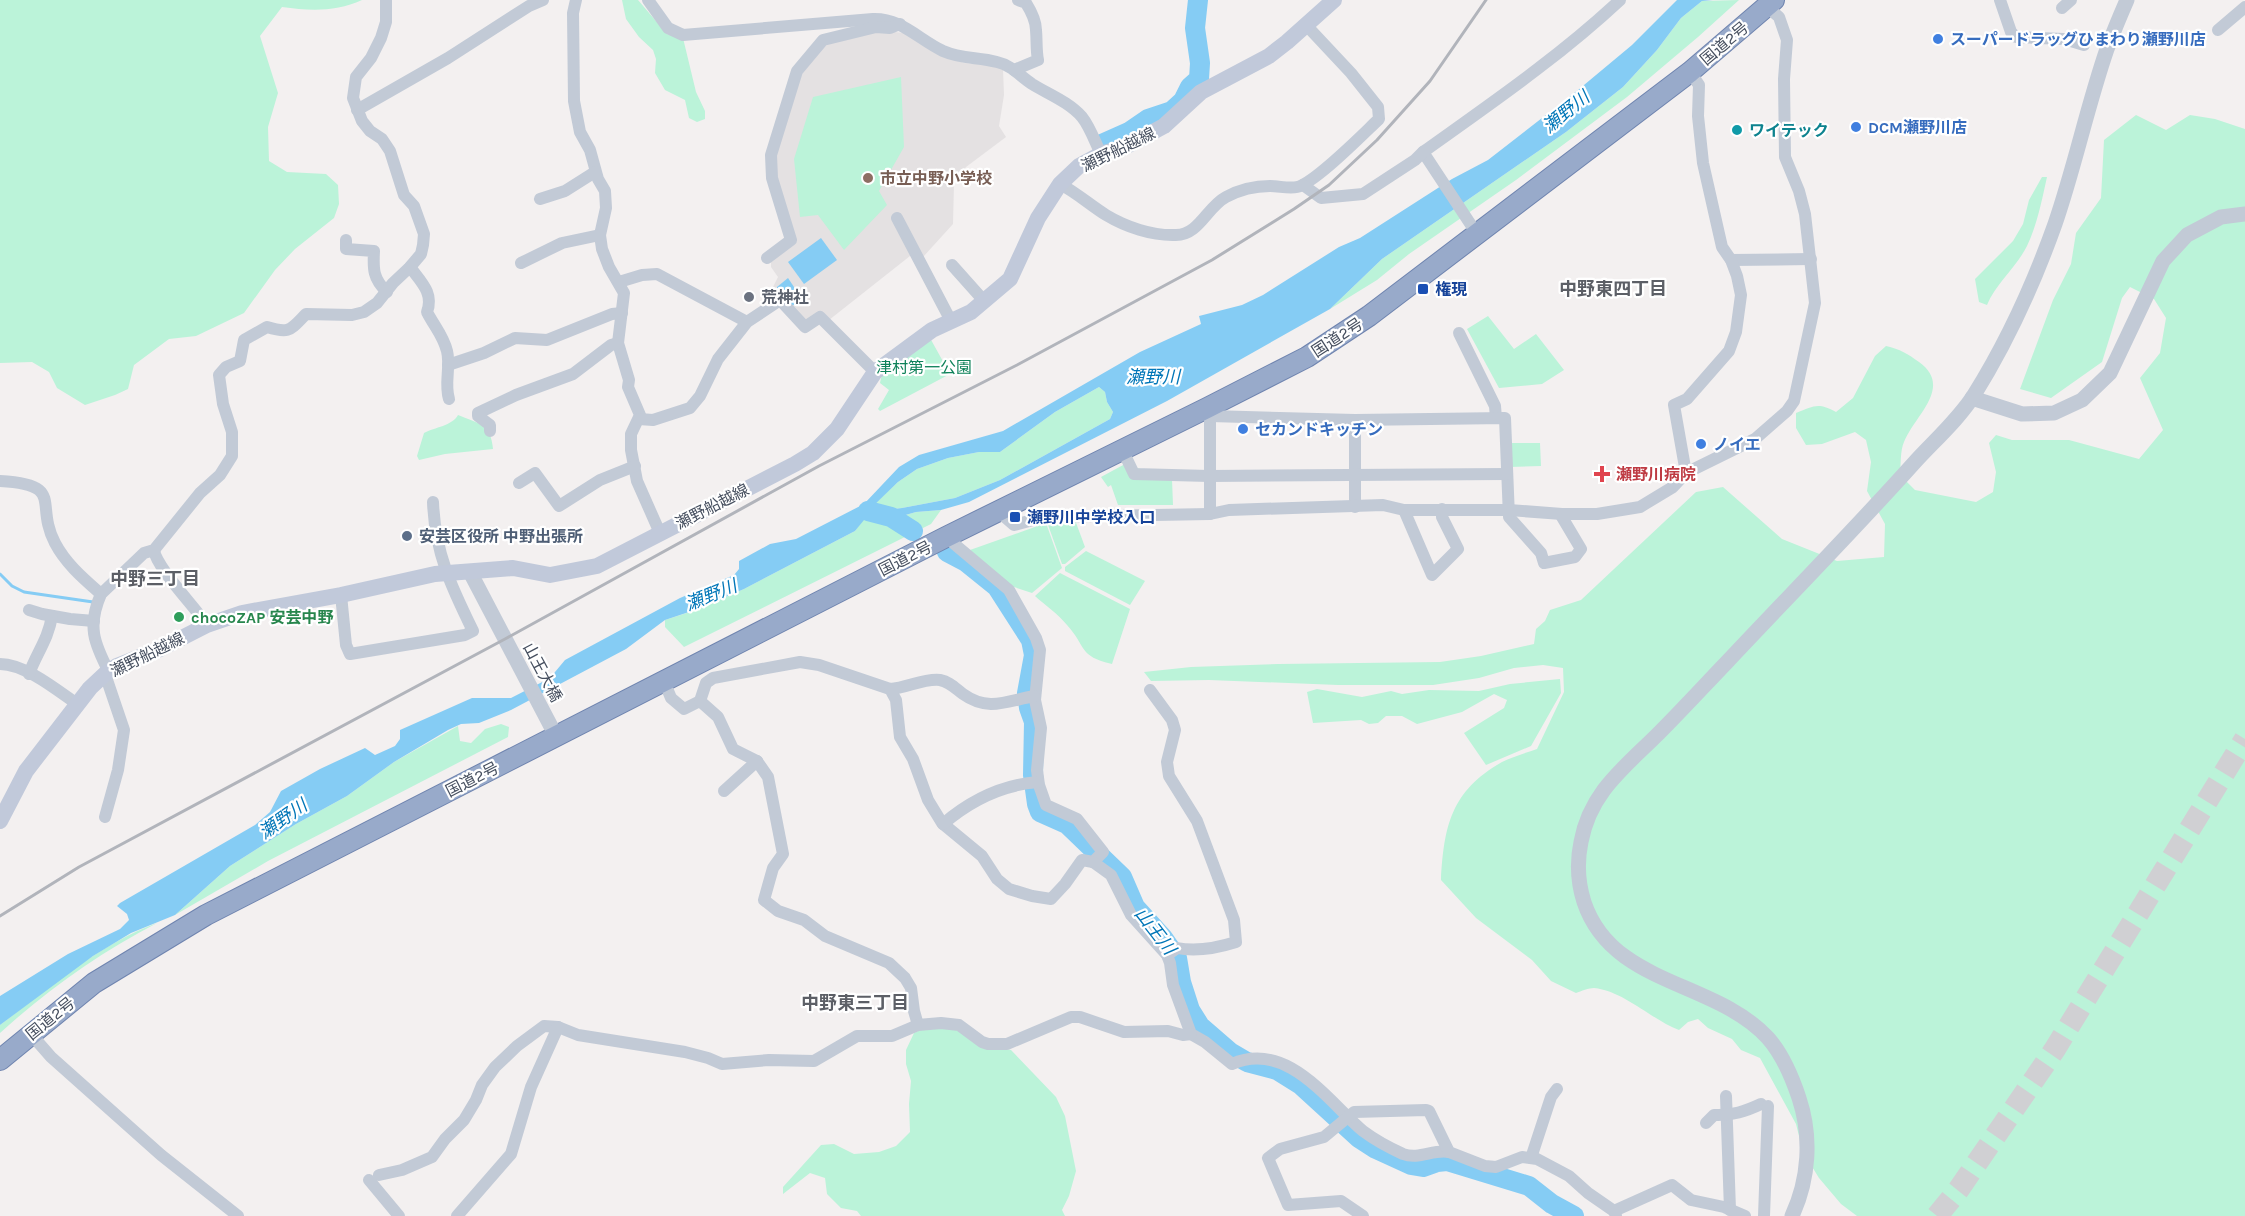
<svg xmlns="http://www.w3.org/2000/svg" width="2245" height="1216" viewBox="0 0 2245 1216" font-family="Karla,'Noto Sans JP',sans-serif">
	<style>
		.education { fill: #e4e1e2 }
		.green { fill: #bbf3d9 }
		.water { fill: #85ccf4; fill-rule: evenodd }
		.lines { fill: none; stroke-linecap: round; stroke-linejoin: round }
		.stream { stroke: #85ccf4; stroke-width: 3 }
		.river { stroke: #85ccf4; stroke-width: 20 }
		.motorway-tunnel { stroke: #d0d0d3; stroke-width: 22; stroke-dasharray: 22 11; stroke-linecap: butt }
		.trunk-casing { stroke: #6f84af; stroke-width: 22 }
		.minor { stroke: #c2cad6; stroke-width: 12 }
		.tertiary { stroke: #c2cad6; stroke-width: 15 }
		.secondary { stroke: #c1c9da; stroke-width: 16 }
		.trunk { stroke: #98aaca; stroke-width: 20 }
		.rail { stroke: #b1b4bb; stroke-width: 3 }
		.shop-dot { fill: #3f7fe0; stroke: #fff; stroke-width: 2 }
		.culture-dot { fill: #0f9aa8; stroke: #fff; stroke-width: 2 }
		.education-dot { fill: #8d6e63; stroke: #fff; stroke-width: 2 }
		.transit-dot { fill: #1a4fb4; stroke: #fff; stroke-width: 2 }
		.worship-dot { fill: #6b7280; stroke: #fff; stroke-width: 2 }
		.health-dot { fill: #e0444e; stroke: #fff; stroke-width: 2 }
		.service-dot { fill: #5c6f8a; stroke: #fff; stroke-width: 2 }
		.leisure-dot { fill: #2e9e5b; stroke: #fff; stroke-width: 2 }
		.labels { text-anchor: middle; stroke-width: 4.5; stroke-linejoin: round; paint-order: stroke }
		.shop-label { font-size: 16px; font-weight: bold; fill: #366cbe; stroke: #fff; text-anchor: start }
		.street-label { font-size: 16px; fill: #464f5f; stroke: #fff }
		.culture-label { font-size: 16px; font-weight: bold; fill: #0d838f; stroke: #fff; text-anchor: start }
		.education-label { font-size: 16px; font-weight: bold; fill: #785e54; stroke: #fff; text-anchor: start }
		.transit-label { font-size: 16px; font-weight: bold; fill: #164399; stroke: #fff; text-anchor: start }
		.worship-label { font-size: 16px; font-weight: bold; fill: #5b616d; stroke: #fff; text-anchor: start }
		.park-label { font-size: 16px; fill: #0f825a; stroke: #fff }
		.health-label { font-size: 16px; font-weight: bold; fill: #be3a42; stroke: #fff; text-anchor: start }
		.service-label { font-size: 16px; font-weight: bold; fill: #4e5e75; stroke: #fff; text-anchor: start }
		.leisure-label { font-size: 16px; font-weight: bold; fill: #27864d; stroke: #fff; text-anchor: start }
		.water-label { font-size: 18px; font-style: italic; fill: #0076b8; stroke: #fff }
		.neighbourhood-label { font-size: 18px; font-weight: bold; fill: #5c5f66; stroke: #fff }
	</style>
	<rect width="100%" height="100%" fill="#f3f0f0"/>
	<!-- education -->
	<polygon class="education" points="875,30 905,33 941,55 964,63 989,65 1003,69 1004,95 999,126 1006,137 966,167 954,184 953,224 923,257 910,256 829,320 806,322 774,292 773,287 778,277 771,267 771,258 794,241 776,171 776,154 802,73 825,43"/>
	<!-- green -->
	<g class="green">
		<path d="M 0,0 L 362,0 C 336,12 310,11 282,7 L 260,36 L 278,93 L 268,127 L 269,161 L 287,172 L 326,174 L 338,185 L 339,204 L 334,218 L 295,249 L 275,270 L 244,313 L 196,336 L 169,339 L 134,365 L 128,389 L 115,395 L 85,405 L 57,388 L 49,372 L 32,362 L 0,363 Z"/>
		<polygon points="622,0 638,0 667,34 683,38 696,92 705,111 705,119 697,122 689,118 685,100 665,90 655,73 656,59 653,50 639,37 626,19"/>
		<polygon points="1739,0 1698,37 1627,97 1516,180 1409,254 1377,280 1330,309 1382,259 1566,132 1623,87 1657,50 1681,18 1702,1"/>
		<polygon points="901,77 904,147 879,191 887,205 844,250 818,215 800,217 794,159 813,97"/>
		<path d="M 2136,115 L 2166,130 L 2190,115 L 2215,119 L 2245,129 L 2245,1216 L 1857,1216 L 1841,1204 L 1819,1178 L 1803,1152 L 1796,1124 L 1760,1058 L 1741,1050 L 1732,1039 L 1708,1028 L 1698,1019 L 1688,1022 L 1679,1030 C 1652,1020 1624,991 1594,988 C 1589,988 1581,991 1576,993 L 1551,981 L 1532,960 L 1476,918 L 1441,880 C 1444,826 1451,791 1502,762 C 1512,757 1525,753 1537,749 L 1564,692 L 1563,668 L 1543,665 L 1514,668 L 1479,678 L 1433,685 L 1338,685 L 1209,680 L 1151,681 L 1144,672 L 1191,667 L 1278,664 L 1440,662 L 1481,656 L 1534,644 L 1536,629 L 1545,621 L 1550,610 L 1581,600 L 1696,492 L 1723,487 L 1782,539 L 1837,561 L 1884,557 L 1885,524 L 1867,491 L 1871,462 L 1866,440 L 1855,432 L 1822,444 L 1806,445 L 1796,428 L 1796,413 C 1814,406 1818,402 1836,412 L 1853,398 L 1875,356 L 1886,346 C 1900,349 1908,354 1919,362 C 1954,387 1914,416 1904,442 C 1900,451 1901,465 1900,475 L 1915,490 L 1976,502 L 1993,492 L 1996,472 L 1989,443 L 1996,435 L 2012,440 L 2069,440 L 2139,459 L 2163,430 L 2140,378 L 2160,353 L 2166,318 L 2154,299 L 2130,287 L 2122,298 L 2102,362 L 2051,398 L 2020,389 L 2053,300 L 2071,264 L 2076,233 L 2101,198 L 2104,140 Z"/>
		<path d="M 2042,177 L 2047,177 C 2042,200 2037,225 2027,246 C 2016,268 1996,283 1987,305 L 1979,302 L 1975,279 L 2013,241 L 2023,224 L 2029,200 Z"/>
		<polygon points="1488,316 1514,349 1536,334 1564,370 1542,384 1499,388 1467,329"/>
		<polygon points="930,338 950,374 880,411 878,409 889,390 880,383 882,374"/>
		<polygon points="1099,387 1105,392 1107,402 1113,412 1110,419 1000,480 955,498 902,508 877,511 869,509 898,482 917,469 948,458 979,452 1000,452 1055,412"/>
		<path d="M 458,415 C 479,424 491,424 493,449 L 445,454 L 419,460 L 417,456 L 424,433 C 435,427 452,426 458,415 Z"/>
		<polygon points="1508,443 1540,443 1541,466 1509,467"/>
		<polygon points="1125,464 1172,479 1173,505 1118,505 1111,485 1108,487 1101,477"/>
		<polygon points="941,510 931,524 684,647 665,627 665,620 699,609 744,589 855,531 863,520 874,518 888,520 916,512"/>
		<polygon points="1075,520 1085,547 1065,564 1062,564 1047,522"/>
		<polygon points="1046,523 1062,568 1032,593 1011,586 970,550"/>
		<polygon points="1086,551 1145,581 1130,605 1065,571 1065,567"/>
		<path d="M 1060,573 L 1130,609 L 1112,664 C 1078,656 1087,647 1067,625 C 1058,614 1045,605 1035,596 Z"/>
		<polygon points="1560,679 1561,693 1531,746 1486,765 1464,733 1504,708 1507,700 1494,694 1462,712 1417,724 1402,716 1386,716 1378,723 1369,724 1361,720 1313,723 1307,692 1317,689 1362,697 1391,691 1402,694 1429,690 1479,691 1510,684"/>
		<polygon points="501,724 509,727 508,737 268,861 175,915 230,866 296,824 347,796 394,762 458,726 460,741 471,743 485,729"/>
		<path d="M 157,923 C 101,952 47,990 0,1033 L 0,1025 C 49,988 99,944 157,923 Z"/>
		<polygon points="935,1023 950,1025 993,1047 1011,1050 1056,1097 1065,1116 1076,1171 1069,1196 1062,1210 1065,1216 861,1216 857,1211 841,1208 827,1194 825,1178 810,1173 783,1194 783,1187 821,1145 834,1144 854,1154 879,1152 896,1146 910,1132 909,1104 911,1081 906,1064 906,1050 914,1033"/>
	</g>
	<!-- water -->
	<g class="water">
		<path d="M 1677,0 L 1713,0 L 1702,1 L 1681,18 L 1657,50 L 1623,87 L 1566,132 L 1382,259 L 1330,309 L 1167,401 L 969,502 L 941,510 L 916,512 L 888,520 L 874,518 L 864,520 L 855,531 L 744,589 L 698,609 L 665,620 L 626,649 L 511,710 L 479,723 L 461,724 L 448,730 L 394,762 L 347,796 L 296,824 L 230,866 L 175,915 L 131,933 L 93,956 L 0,1025 L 0,996 L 68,954 L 120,929 L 129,920 L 127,914 L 117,906 L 120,903 L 255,825 L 270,812 L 281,791 L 320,769 L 365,748 L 375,755 L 395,746 L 400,739 L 400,730 L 472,698 L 511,698 L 550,678 L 565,660 L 680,598 L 734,575 L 739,569 L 739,561 L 770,544 L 796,539 L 864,504 L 899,467 L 919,455 L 1003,431 L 1140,352 L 1201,324 L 1199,316 L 1242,305 L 1263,295 L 1339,247 L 1360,238 L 1452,179 L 1488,160 L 1578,90 L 1632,45 ZM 1099,387 L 1105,392 L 1107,402 L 1113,412 L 1110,419 L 1000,480 L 955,498 L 902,508 L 877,511 L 870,509 L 898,482 L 917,469 L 948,458 L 979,452 L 1000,452 L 1055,412 Z"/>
		<polygon points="821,238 837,260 804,284 788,262"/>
		<polygon points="788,278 802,299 792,306 777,290 777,287"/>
	</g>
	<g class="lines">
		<!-- stream -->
		<polyline class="stream" points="0,574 12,586 24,592 93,602"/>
		<!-- river -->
		<g class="river">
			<polyline points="1102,144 1129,132 1148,119 1172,111 1183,101 1190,87 1199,79 1200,63 1195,28 1198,0"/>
			<polyline points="868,511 891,517 913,531"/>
			<polyline points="947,552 966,562 997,587 1031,640 1034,655 1027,693 1029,708 1034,722 1033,775 1037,804 1040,812 1067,824 1122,877 1135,907 1163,938 1177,958 1181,982 1190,1010 1200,1026 1230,1052 1247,1062 1277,1070 1301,1085 1359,1138 1376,1149 1411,1165 1423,1167 1437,1162 1447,1161 1529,1186 1552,1204 1574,1216"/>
		</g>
		<!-- motorway-tunnel -->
		<polyline class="motorway-tunnel" points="1937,1216 1959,1189 2055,1049 2245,739"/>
		<!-- trunk casing -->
		<g class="trunk-casing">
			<polyline id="trunk" points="0,1060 94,983 206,915 946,537 1207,408 1307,357 1369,316 1690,72 1774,0"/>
		</g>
		<!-- minor -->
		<g class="minor">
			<polyline points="576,0 573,13 574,101 580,132 590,150 598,179 605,191 606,208 600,235 602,249 609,267 624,293 618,343 629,380 628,387 640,415 631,434 631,450 637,481 660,533"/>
			<path d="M 648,0 L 668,28 L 683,35 L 873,19 C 901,18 918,39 943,51 C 961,59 978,57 997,62 C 1011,65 1020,76 1032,84 C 1048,94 1069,102 1082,117 C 1090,127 1095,142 1101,154"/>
			<polyline points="2000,0 2011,32 2016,37 2064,39 2084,45"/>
			<polyline points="2062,8 2071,0"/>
			<polyline points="2218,30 2245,7"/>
			<path d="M 1014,70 L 1038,60 C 1036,50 1037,41 1036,30 C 1036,21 1031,11 1026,3 L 1018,0"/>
			<polyline points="357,110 448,58 529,6 543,0"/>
			<polyline points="1423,152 1477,234"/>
			<path d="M 1060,184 C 1077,193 1090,205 1106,215 C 1126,227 1152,236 1176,235 C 1199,235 1207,207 1226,197 C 1239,190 1254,186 1270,186 C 1279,186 1289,189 1297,187 C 1315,183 1363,134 1379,119 L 1378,107 L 1351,73 L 1307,26"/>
			<path d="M 1303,185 L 1321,198 L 1363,194 L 1415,160 L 1423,152 C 1490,104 1559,57 1620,0"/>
			<polyline points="540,199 565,191 595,172"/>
			<polyline points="897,218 951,321"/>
			<path d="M 346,240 L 346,249 L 374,251 C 373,269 373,279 387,292"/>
			<polyline points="767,258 791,240 772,178 771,155 797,71 823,40 876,27 890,28 900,24"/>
			<polyline points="1731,260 1811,259"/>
			<polyline points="521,263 562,243 600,235"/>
			<polyline points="952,265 985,302"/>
			<path d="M 410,267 C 421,282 434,293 427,312 C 434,326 443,335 447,351 C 451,367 444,383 449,399"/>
			<polyline points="619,282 642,275 657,274 747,322"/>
			<polyline points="1459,333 1495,406 1496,418"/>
			<polyline points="448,365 484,353 515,338 547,340 612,314 622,313"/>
			<polyline points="1208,410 1210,416 1210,514"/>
			<polyline points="1210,416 1355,420 1505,418 1509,517 1541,553 1544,563 1575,557 1581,549 1562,517 1562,514"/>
			<polyline points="639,419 653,420 690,408 700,396 718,359 747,322 780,300 805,327 820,317 875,372"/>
			<polyline points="1355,420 1355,507"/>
			<polyline points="490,431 490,425 478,416 478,413 516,395 573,374 611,345 618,343"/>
			<polyline points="1123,451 1134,474 1209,476 1507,474"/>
			<polyline points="1686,473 1674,405 1687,399 1729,351 1736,332 1741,295 1737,276 1731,260 1722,247 1703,163 1698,116 1699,85 1690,72"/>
			<path d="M 0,481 C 66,485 34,503 55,543 C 66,564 84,579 101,594"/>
			<polyline points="519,483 535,473 559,506 600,480 635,466"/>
			<polyline points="1404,510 1432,575 1458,549 1442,517 1442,509"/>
			<polyline points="999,512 1014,525 1044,517 1210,514 1229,510 1383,505 1404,510 1509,510 1562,514 1597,514 1640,507 1673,487 1686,473 1755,439 1787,411 1794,401 1815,303 1805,214 1799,191 1785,157 1784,79 1787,40 1779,17 1767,7"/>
			<path d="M 154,550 C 156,567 195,607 207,625"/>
			<path d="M 341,595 L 346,645 L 350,654 L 465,635 L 473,631 C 451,586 435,553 433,502"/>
			<polyline points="29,610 42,614 70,619 94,621"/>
			<path d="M 0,664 C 25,664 57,690 77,704"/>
			<path d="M 109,672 C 94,643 87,626 101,594 L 144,553 L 154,550 L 200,493 L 220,475 L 232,456 L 232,432 L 223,404 L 219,375 L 226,367 L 240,361 L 244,340 L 267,327 C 290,334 290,330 306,314 L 352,315 L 364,312 L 377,303 L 393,283 L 410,267 L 421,254 L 423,245 L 424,234 L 414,206 L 404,195 L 390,151 L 382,139 L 370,131 L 362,121 L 353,98 L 356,77 L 371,58 L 381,38 L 386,22 L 386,0"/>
			<path d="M 29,674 C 37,652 48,640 52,616"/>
			<polyline points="664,681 671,698 684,709 700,701 706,683 713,678 800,662 819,665 890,689 896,700 900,737 913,759 928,800 942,823 982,856 997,879 1009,889 1032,896 1051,899 1065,884 1082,860 1093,862 1103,852 1077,819 1046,805 1039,785 1037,770 1041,728 1035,700 1040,650 1036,638 1009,590 946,537"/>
			<path d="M 890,689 C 907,688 924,678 940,680 C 950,682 955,688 963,694 C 988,712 1007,701 1034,696"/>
			<path d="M 1150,690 L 1172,720 L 1175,730 L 1167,762 L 1169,776 L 1197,821 L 1234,920 L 1236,942 C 1217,948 1196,952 1177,948 L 1167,955"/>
			<polyline points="700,701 718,717 733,749 757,761 768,777 783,854 773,868 764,900 778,911 804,920 825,936 889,963 905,978 911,988 914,1011 918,1025"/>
			<polyline points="724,791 757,761"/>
			<polyline points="105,817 118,770 124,730 105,674"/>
			<path d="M 943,824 C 971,800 1001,785 1038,782"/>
			<path d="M 1093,862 L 1111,875 L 1131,915 L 1167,955 L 1170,963 L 1173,985 L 1191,1034 L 1205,1042 L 1232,1064 C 1287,1040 1327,1100 1363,1131 C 1375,1140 1390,1148 1403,1154 C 1419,1160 1433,1149 1449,1152"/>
			<polyline points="30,1033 51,1057 161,1155 238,1216"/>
			<polyline points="1726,1096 1730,1210"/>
			<path d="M 1706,1123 L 1714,1115 C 1732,1116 1746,1111 1761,1104"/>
			<polyline points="1531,1158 1551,1097 1557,1089"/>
			<polyline points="379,1175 402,1170 432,1157 445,1139 464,1120 476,1100 482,1085 495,1067 517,1046 544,1026 558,1027"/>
			<polyline points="369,1180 399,1216"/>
			<polyline points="1614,1211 1672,1185 1691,1200 1724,1207 1745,1216"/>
			<polyline points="457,1216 511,1154 531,1087 558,1027 578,1035 685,1052 708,1058 722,1064 769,1060 814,1061 857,1036 892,1036 918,1025 941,1023 959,1025 982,1042 988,1044 1007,1044 1071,1017 1080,1017 1124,1032 1168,1031 1183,1035 1191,1034"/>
			<polyline points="1363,1216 1341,1201 1288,1205 1268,1158 1280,1149 1324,1137 1354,1112 1426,1110 1429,1111 1449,1152 1485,1166 1496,1167 1522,1157 1537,1159 1569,1176 1588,1193 1614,1211 1616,1216"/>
			<polyline points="1764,1216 1768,1106"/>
		</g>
		<!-- tertiary -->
		<g class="tertiary">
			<polyline points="1972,398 2022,414 2054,413 2082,400 2110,373 2163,261 2187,235 2221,217 2245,214"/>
			<polyline points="470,572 556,736"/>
			<path d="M 1792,1216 C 1809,1179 1812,1137 1799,1098 C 1792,1077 1783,1055 1768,1038 C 1715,980 1612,986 1584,902 C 1578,883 1577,861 1581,842 C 1590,792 1625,767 1659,733 C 1682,710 1704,686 1727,662 C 1789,596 1853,531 1914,463 C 1933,442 1959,419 1974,395 C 2007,342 2034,283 2055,224 C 2075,166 2087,107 2107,49 C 2113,33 2120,16 2127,0"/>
		</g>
		<!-- secondary -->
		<polyline class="secondary" points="0,821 26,771 90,688 105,674 117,666 160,649 207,625 242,613 341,595 435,574 513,568 550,575 597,566 795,464 813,453 837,429 875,372 932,330 971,312 1010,279 1038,218 1060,184 1079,166 1101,154 1125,147 1164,126 1201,92 1269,56 1287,42 1334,0"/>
		<!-- trunk -->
		<use href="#trunk" class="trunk"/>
		<!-- rail -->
		<polyline class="rail" points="0,916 79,867 505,639 819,466 1017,365 1212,260 1294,209 1329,185 1377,140 1430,81 1486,0"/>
	</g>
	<!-- markers -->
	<g class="shop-dot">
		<circle cx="1938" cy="39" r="6"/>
		<circle cx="1856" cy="127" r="6"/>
		<circle cx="1243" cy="429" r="6"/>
		<circle cx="1701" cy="444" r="6"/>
	</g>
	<circle class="culture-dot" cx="1737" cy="130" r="6"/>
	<circle class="education-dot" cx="868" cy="178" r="6"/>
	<g class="transit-dot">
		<rect x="1417" y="283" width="12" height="12" rx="3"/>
		<rect x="1009" y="511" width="12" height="12" rx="3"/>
	</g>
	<circle class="worship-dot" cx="749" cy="297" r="6"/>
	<path class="health-dot" d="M1599 465h6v6h6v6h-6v6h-6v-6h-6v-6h6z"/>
	<circle class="service-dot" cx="407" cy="536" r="6"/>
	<circle class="leisure-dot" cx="179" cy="617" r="6"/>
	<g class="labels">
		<!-- shop labels -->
		<g class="shop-label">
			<text x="1950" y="45">スーパードラッグひまわり瀬野川店</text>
			<text x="1868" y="133">DCM瀬野川店</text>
			<text x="1255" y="435">セカンドキッチン</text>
			<text x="1713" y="450">ノイエ</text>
		</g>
		<!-- street labels -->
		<g class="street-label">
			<text transform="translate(1724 43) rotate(-40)" y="6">国道2号</text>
			<text transform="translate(1118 149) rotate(-26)" y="6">瀬野船越線</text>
			<text transform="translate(1337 337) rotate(-33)" y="6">国道2号</text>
			<text transform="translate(712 506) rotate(-27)" y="6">瀬野船越線</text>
			<text transform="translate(905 558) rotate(-27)" y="6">国道2号</text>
			<text transform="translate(147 654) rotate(-26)" y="6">瀬野船越線</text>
			<text transform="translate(543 672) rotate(62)" y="6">山王大橋</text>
			<text transform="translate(472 779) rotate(-27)" y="6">国道2号</text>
			<text transform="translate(50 1018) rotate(-39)" y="6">国道2号</text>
		</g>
		<!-- culture labels -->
		<g class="culture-label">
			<text x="1749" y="136">ワイテック</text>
		</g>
		<!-- education labels -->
		<g class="education-label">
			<text x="880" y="184">市立中野小学校</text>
		</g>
		<!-- transit labels -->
		<g class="transit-label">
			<text x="1435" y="295">権現</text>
			<text x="1027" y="523">瀬野川中学校入口</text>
		</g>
		<!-- worship labels -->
		<g class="worship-label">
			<text x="761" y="303">荒神社</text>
		</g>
		<!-- park labels -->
		<g class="park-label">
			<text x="924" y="373">津村第一公園</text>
		</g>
		<!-- health labels -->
		<g class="health-label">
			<text x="1616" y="480">瀬野川病院</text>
		</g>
		<!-- service labels -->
		<g class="service-label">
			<text x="419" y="542">安芸区役所 中野出張所</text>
		</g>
		<!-- leisure labels -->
		<g class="leisure-label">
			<text x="191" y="623">chocoZAP 安芸中野</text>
		</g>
		<!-- water labels -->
		<g class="water-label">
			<text transform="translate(1566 112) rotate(-39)" y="6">瀬野川</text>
			<text x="1153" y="383">瀬野川</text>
			<text transform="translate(711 595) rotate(-22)" y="6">瀬野川</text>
			<text transform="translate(283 819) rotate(-35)" y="6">瀬野川</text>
			<text transform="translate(1155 931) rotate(52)" y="6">山王川</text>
		</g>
		<!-- neighbourhood labels -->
		<g class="neighbourhood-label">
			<text x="1613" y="295">中野東四丁目</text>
			<text x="155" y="585">中野三丁目</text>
			<text x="855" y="1009">中野東三丁目</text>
		</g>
	</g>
</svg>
